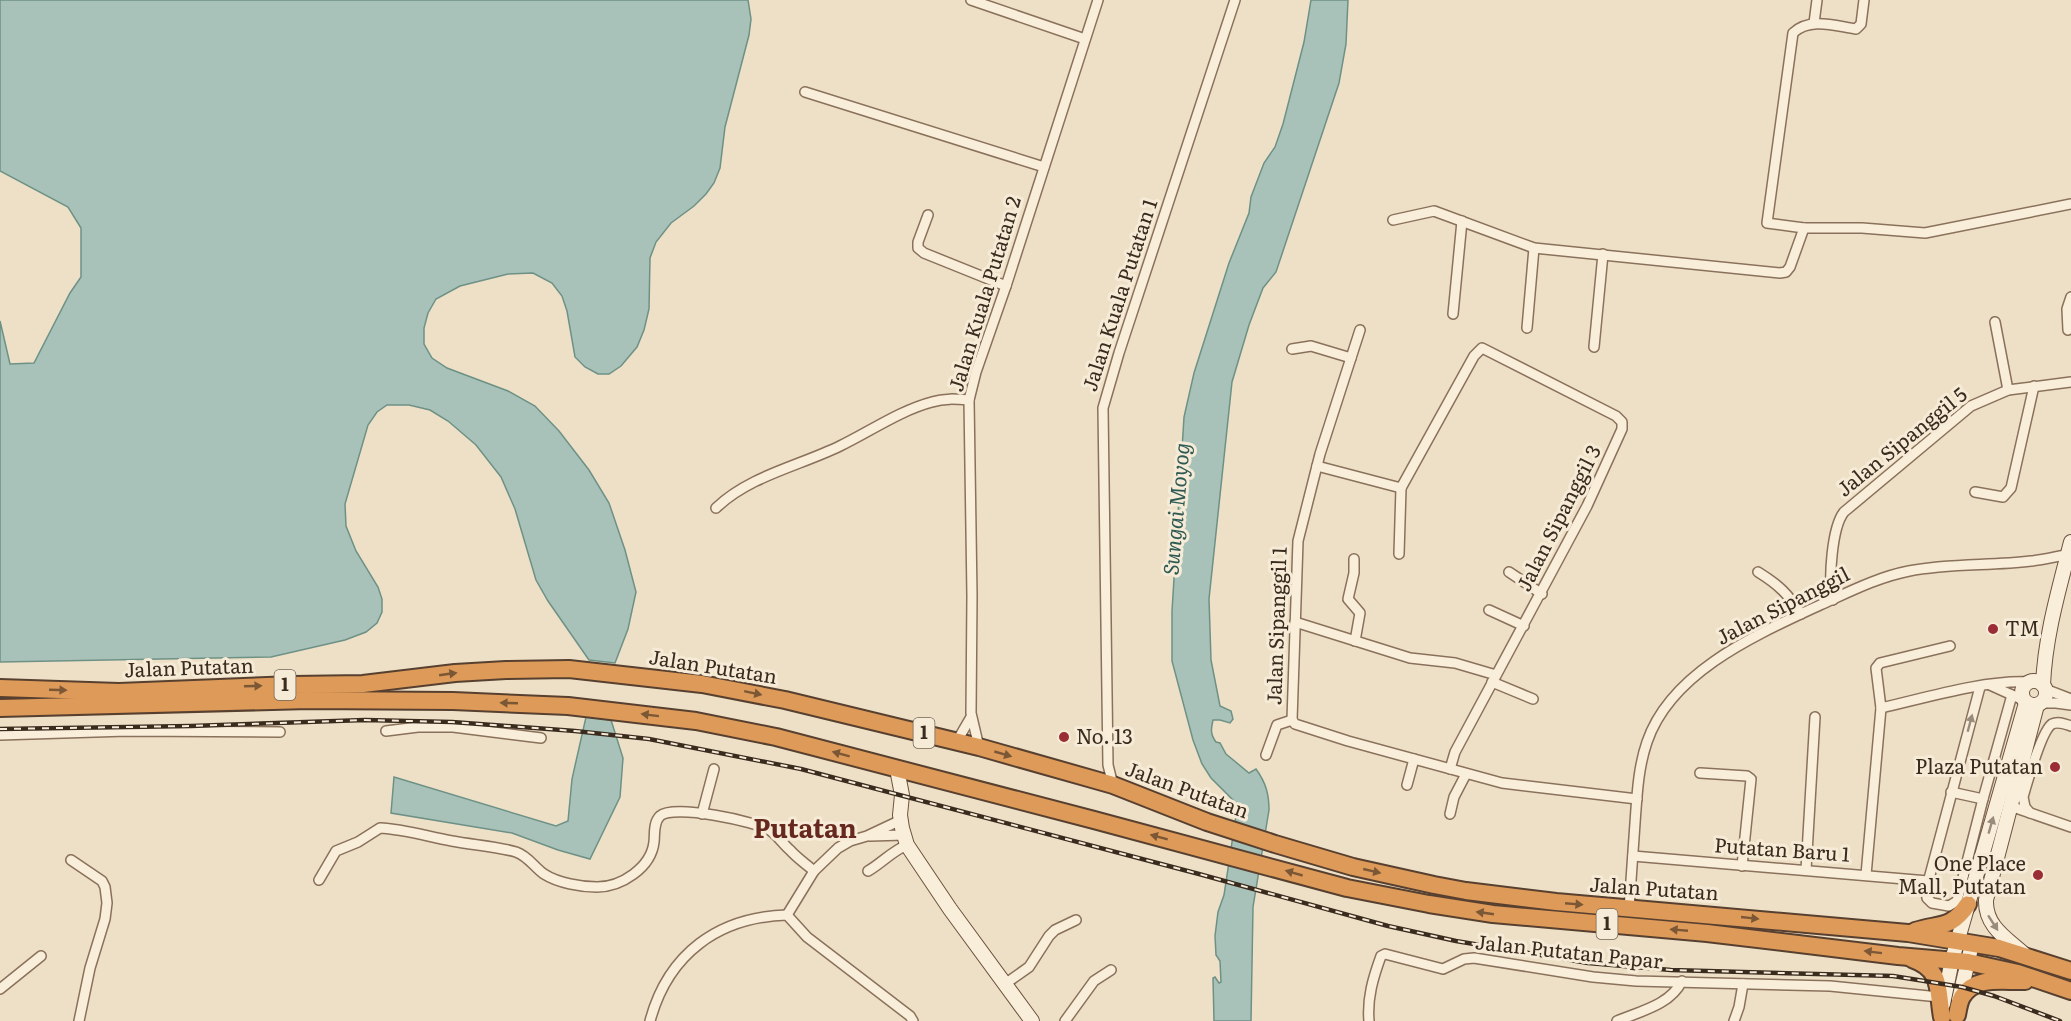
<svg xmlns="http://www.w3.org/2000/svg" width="2071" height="1021" viewBox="0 0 2071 1021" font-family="Literata,serif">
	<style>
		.water { fill: #a8c2b9; stroke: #6e9186; stroke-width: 1.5 }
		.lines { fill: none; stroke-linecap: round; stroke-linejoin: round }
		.street-casing { stroke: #8a715c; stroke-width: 12 }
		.secondary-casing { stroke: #6c523f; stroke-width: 16 }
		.highway-casing { stroke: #584030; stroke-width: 20 }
		.street { stroke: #f9eeda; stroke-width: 9 }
		.secondary { stroke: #f9eeda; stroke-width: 14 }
		.highway { stroke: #dd9a58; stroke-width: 16 }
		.rail-casing { stroke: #3a2b1f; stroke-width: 4.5 }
		.rail { stroke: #f6ebd6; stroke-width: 2; stroke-dasharray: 7; stroke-linecap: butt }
		.oneway { fill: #7b5736 }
		.oneway2 { fill: #9a8c7c }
		.poi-dot { fill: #992c34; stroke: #f6ebd6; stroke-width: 2 }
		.labels { text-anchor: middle; stroke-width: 6; stroke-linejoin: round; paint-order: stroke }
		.shield { fill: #f6ebd6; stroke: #726556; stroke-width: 1.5 }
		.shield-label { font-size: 18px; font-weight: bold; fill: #3a2b1f }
		.street-label { font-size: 20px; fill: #3a2b1f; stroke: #f6ebd6 }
		.poi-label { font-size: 20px; fill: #3a2b1f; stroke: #f6ebd6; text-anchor: start }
		.water-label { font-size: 21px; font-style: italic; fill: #2f5a54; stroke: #f6ebd6 }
		.district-label { font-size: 26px; font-weight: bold; fill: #67291f; stroke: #f6ebd6 }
	</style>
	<rect width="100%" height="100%" fill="#eee0c6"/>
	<!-- water -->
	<g class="water">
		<polygon points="0,0 748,0 751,19 749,35 725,127 720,168 714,183 706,194 694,206 671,223 656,242 650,258 649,309 644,330 637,347 621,366 609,374 598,374 585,367 575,357 567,311 562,296 552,283 533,273 508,274 460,286 436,299 428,313 424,328 424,344 432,358 447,368 508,391 535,406 559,431 589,470 609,503 625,550 636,592 628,629 615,663 589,660 548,601 536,580 515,509 501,477 476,445 448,421 430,410 409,405 387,405 377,412 368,425 345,504 346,526 356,551 378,587 382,599 382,612 377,623 366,632 345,640 271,657 0,662 0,321 10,364 34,363 70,293 81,277 81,228 68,207 0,171"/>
		<path d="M 1311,0 L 1348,0 L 1346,44 L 1339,83 L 1276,272 L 1263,288 L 1249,325 L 1232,382 L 1209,599 L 1211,660 L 1220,706 L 1231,711 L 1233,719 L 1230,723 L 1220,720 L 1213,720 C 1211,729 1210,734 1216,742 L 1220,743 L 1226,754 L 1249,773 L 1256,769 C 1266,783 1269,794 1269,810 L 1253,907 L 1251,1021 L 1214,1021 L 1213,978 L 1215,977 L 1219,983 L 1221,982 L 1220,961 L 1216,955 L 1215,936 L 1218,912 L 1224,895 L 1237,809 L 1233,800 L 1211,778 L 1202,764 L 1193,740 L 1172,661 L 1172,611 L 1184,417 L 1194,373 L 1229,263 L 1249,213 L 1251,197 L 1264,163 L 1275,147 L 1283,124 L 1304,42 Z"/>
		<polygon points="586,717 611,720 623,758 620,797 590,859 558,850 512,833 391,813 394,777 556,826 568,821 572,779"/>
	</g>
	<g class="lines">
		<!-- street casing -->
		<g class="street-casing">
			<g id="street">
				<polyline points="971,0 1085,39"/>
				<path d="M 1864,0 L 1861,24 L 1856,29 C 1835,26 1810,17 1793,33 L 1767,223 L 1804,228 L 1862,228 L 1925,233 L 2071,204"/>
				<polyline points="1814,23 1817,0"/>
				<polyline points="805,92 1044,167"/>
				<polyline points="928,215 918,242 918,248 924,253 1006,286"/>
				<polyline points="1393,220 1434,211 1534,248 1780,273 1786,272 1790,267 1804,228"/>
				<polyline points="1453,314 1462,221"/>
				<polyline points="1995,322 2008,390"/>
				<polyline points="1527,328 1534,248"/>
				<polyline points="2068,330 2067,309 2071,297"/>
				<polyline points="1594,347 1603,254"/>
				<polyline points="1292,349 1311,346 1351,358"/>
				<polyline points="1317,466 1401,488 1474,356 1482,348 1616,416 1622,422 1622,429 1587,506 1455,752 1450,769"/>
				<polyline points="1975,492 2003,497 2011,488 2034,386"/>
				<path d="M 716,508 C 749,476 799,466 840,446 C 869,432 901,410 932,402 C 944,398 956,399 969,400"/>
				<polyline points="1399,554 1401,488"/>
				<polyline points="1354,559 1354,573 1348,599 1360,613 1355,641"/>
				<polyline points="1509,572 1542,594"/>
				<path d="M 1758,572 C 1779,585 1788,594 1801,614"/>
				<path d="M 1833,600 C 1828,580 1832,527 1844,512 L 1971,406 L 2008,390 L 2071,382"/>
				<polyline points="1489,610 1524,626"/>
				<polyline points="1295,622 1410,658 1455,663 1496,675"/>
				<polyline points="1492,682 1533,699"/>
				<polyline points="1990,685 2023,700"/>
				<polyline points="1980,687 1926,890 1927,898 1932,903 1949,906 1957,901 1983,799 2012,695"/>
				<polyline points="2045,689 2071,699"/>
				<polyline points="2041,703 2056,703 2071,705"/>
				<path d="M 1881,708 C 1925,698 1984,680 2028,682"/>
				<polyline points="1292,720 1298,541 1320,454 1360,330"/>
				<polyline points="1292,720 1295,724 1348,741 1502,783 1637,799"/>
				<polyline points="386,731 418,727 453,727 541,738"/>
				<polyline points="0,735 127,731 280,732"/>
				<polyline points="957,741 971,717"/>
				<polyline points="979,747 971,713 972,596 969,400 976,372 1006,286 1098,0"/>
				<polyline points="1266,755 1277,725 1292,720"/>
				<polyline points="1700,773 1747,776 1751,779 1742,866"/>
				<polyline points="1113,785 1108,765 1103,408 1119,353 1235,0"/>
				<polyline points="1407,785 1414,759"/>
				<polyline points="1951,792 1983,799"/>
				<polyline points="2010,806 2071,827"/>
				<path d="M 2030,813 L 2025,807 L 2023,797 C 2027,783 2042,730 2052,724 C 2058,721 2065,724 2071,726"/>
				<polyline points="702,814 714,769"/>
				<polyline points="1450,814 1454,797 1466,774"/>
				<polyline points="870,836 904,835"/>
				<polyline points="1633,856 1928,881"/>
				<polyline points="71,860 102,881 105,887 107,903 105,919 90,968 79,1021"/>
				<polyline points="1806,870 1815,717"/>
				<path d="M 868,871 C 882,863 892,851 907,845"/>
				<polyline points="1866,875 1881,708 1876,668 1880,663 1950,646"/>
				<path d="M 319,880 L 336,851 L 358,842 L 380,828 C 404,829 429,837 452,841 C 473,845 495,846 516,852 C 528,856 534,867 544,874 C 558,883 581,887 597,887 C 621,887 651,868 654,842 C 655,834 653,823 660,816 C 673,804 756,821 771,831 C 778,836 783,844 790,850 C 797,858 806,864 814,871"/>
				<path d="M 1629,909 C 1631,880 1633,851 1635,823 C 1637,796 1638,768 1647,742 C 1671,671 1758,634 1820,605 C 1849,592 1878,577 1909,571 C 1949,563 1991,566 2031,561 C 2044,560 2058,556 2071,554"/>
				<polyline points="787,915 807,937 910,1016 913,1021"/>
				<polyline points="787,915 814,871 838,848 850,841 867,836 901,820"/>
				<polyline points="1005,984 1029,967 1049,936 1055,930 1076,920"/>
				<polyline points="0,989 41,956"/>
				<path d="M 650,1021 C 668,954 718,917 787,915"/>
				<polyline points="1065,1021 1094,981 1111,970"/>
				<path d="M 1369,1021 C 1367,998 1373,978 1381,956 L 1385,954 L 1443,969 L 1464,959 L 1474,958 L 1593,977 L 1636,981 L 1830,986 L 1939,997"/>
				<path d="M 1617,1021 C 1641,1011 1670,1005 1682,981"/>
				<polyline points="1734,1021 1739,1007 1743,984"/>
			</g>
		</g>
		<!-- secondary casing -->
		<g class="secondary-casing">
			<g id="secondary">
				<circle cx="2034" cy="693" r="12"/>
				<path d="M 2043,685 C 2045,636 2059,589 2071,542"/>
				<polyline points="897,769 902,795 900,815 902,828 907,845 950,909 1032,1021"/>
				<path d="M 2024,954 C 2006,938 1985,926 1986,900 L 2037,705"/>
				<polyline points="1959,1000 1972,944"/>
				<polyline points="1943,1004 1952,960 2026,703"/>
			</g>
		</g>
		<!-- highway casing -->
		<g class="highway-casing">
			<g id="highway">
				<polyline points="0,688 119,692 293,685 363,684 455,673 506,670 569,669 702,684 785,700 979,747 1113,785 1207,822 1275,844 1353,867 1434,885 1466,891 1556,902 1908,933 1999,948 2071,971"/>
				<polyline points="0,708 309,700 453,701 568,706 696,721 776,737 1094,820 1347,888 1429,904 1493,914 1707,933 1898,956 1968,962 2018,973 2071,991"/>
				<path d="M 1915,931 C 1941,923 1951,929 1968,904"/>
				<path d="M 1912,959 C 1943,970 1937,990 1942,1017"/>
				<path d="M 1957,1015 C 1958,1010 1959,1002 1962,997 C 1975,975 2004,982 2025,981"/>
			</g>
		</g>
		<!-- street -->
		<use href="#street" class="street"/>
		<!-- secondary -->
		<use href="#secondary" class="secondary"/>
		<!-- highway -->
		<use href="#highway" class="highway"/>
		<!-- rail casing -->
		<g class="rail-casing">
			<polyline id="rail" points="0,729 191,726 365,720 452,722 575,731 649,739 801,769 1199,874 1388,926 1456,941 1588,963 1671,970 1893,976 1962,987 1994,996 2060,1021"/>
		</g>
		<!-- rail -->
		<use href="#rail" class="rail"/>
	</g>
	<!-- one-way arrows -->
	<defs><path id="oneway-solid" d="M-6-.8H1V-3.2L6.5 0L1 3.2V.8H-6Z" transform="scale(1.5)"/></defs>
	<g class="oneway">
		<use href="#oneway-solid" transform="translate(448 674) rotate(-8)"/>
		<use href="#oneway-solid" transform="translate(253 686) rotate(-2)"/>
		<use href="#oneway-solid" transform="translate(58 690) rotate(2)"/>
		<use href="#oneway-solid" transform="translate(753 693) rotate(12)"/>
		<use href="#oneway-solid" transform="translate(509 703) rotate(-178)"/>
		<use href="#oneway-solid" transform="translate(650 715) rotate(-173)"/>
		<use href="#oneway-solid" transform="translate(841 754) rotate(-165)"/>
		<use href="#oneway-solid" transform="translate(1003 754) rotate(16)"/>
		<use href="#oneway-solid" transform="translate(1159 837) rotate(-165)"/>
		<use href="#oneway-solid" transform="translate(1372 871) rotate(13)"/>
		<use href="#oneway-solid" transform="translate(1294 873) rotate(-164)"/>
		<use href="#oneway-solid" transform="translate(1574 904) rotate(5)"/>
		<use href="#oneway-solid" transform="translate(1485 913) rotate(-172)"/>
		<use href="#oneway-solid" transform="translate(1750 918) rotate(6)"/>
		<use href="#oneway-solid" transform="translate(1679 930) rotate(-175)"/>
		<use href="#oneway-solid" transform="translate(1873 952) rotate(-173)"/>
	</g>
	<g class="oneway2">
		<use href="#oneway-solid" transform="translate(1970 723) rotate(-75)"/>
		<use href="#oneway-solid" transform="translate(1991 825) rotate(-74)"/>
		<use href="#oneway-solid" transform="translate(1993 923) rotate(57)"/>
	</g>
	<!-- markers -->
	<g class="poi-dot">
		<circle cx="1993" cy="629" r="6"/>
		<circle cx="1064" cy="737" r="6"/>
		<circle cx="2055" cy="767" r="6"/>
		<circle cx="2038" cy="875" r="6"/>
	</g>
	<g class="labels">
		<!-- shield labels -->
		<g class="shield">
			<rect x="274.5" y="670" width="21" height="30" rx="4.5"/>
			<rect x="913.5" y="718" width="21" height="30" rx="4.5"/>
			<rect x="1596.5" y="909" width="21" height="30" rx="4.5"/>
		</g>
		<g class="shield-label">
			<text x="285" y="691">1</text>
			<text x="924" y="739">1</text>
			<text x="1607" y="930">1</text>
		</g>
		<!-- street labels -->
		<g class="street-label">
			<text transform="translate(985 294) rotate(-73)" y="7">Jalan Kuala Putatan 2</text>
			<text transform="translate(1120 295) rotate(-72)" y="7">Jalan Kuala Putatan 1</text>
			<text transform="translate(1902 442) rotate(-39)" y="7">Jalan Sipanggil 5</text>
			<text transform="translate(1559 518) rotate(-63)" y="7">Jalan Sipanggil 3</text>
			<text transform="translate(1783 606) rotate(-27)" y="7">Jalan Sipanggil</text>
			<text transform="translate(1277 626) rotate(-88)" y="7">Jalan Sipanggil 1</text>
			<text transform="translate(713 667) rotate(9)" y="7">Jalan Putatan</text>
			<text transform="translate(189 668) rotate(-2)" y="7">Jalan Putatan</text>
			<text transform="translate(1187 790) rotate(20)" y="7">Jalan Putatan</text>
			<text transform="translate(1782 850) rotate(4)" y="7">Putatan Baru 1</text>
			<text transform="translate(1654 889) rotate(4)" y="7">Jalan Putatan</text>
			<text transform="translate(1569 952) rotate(6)" y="7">Jalan Putatan Papar</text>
		</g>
		<!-- poi labels -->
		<g class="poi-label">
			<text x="2005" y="636">TM</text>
			<text x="1076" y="744">No. 13</text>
			<text x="2043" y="774" text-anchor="end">Plaza Putatan</text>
			<text x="2026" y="871" text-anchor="end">One Place<tspan x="2026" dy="23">Mall, Putatan</tspan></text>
		</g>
		<!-- water labels -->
		<g class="water-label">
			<text transform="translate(1177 509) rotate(-85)" y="7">Sungai Moyog</text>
		</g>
		<!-- district labels -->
		<g class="district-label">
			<text x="805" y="838">Putatan</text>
		</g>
	</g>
</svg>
